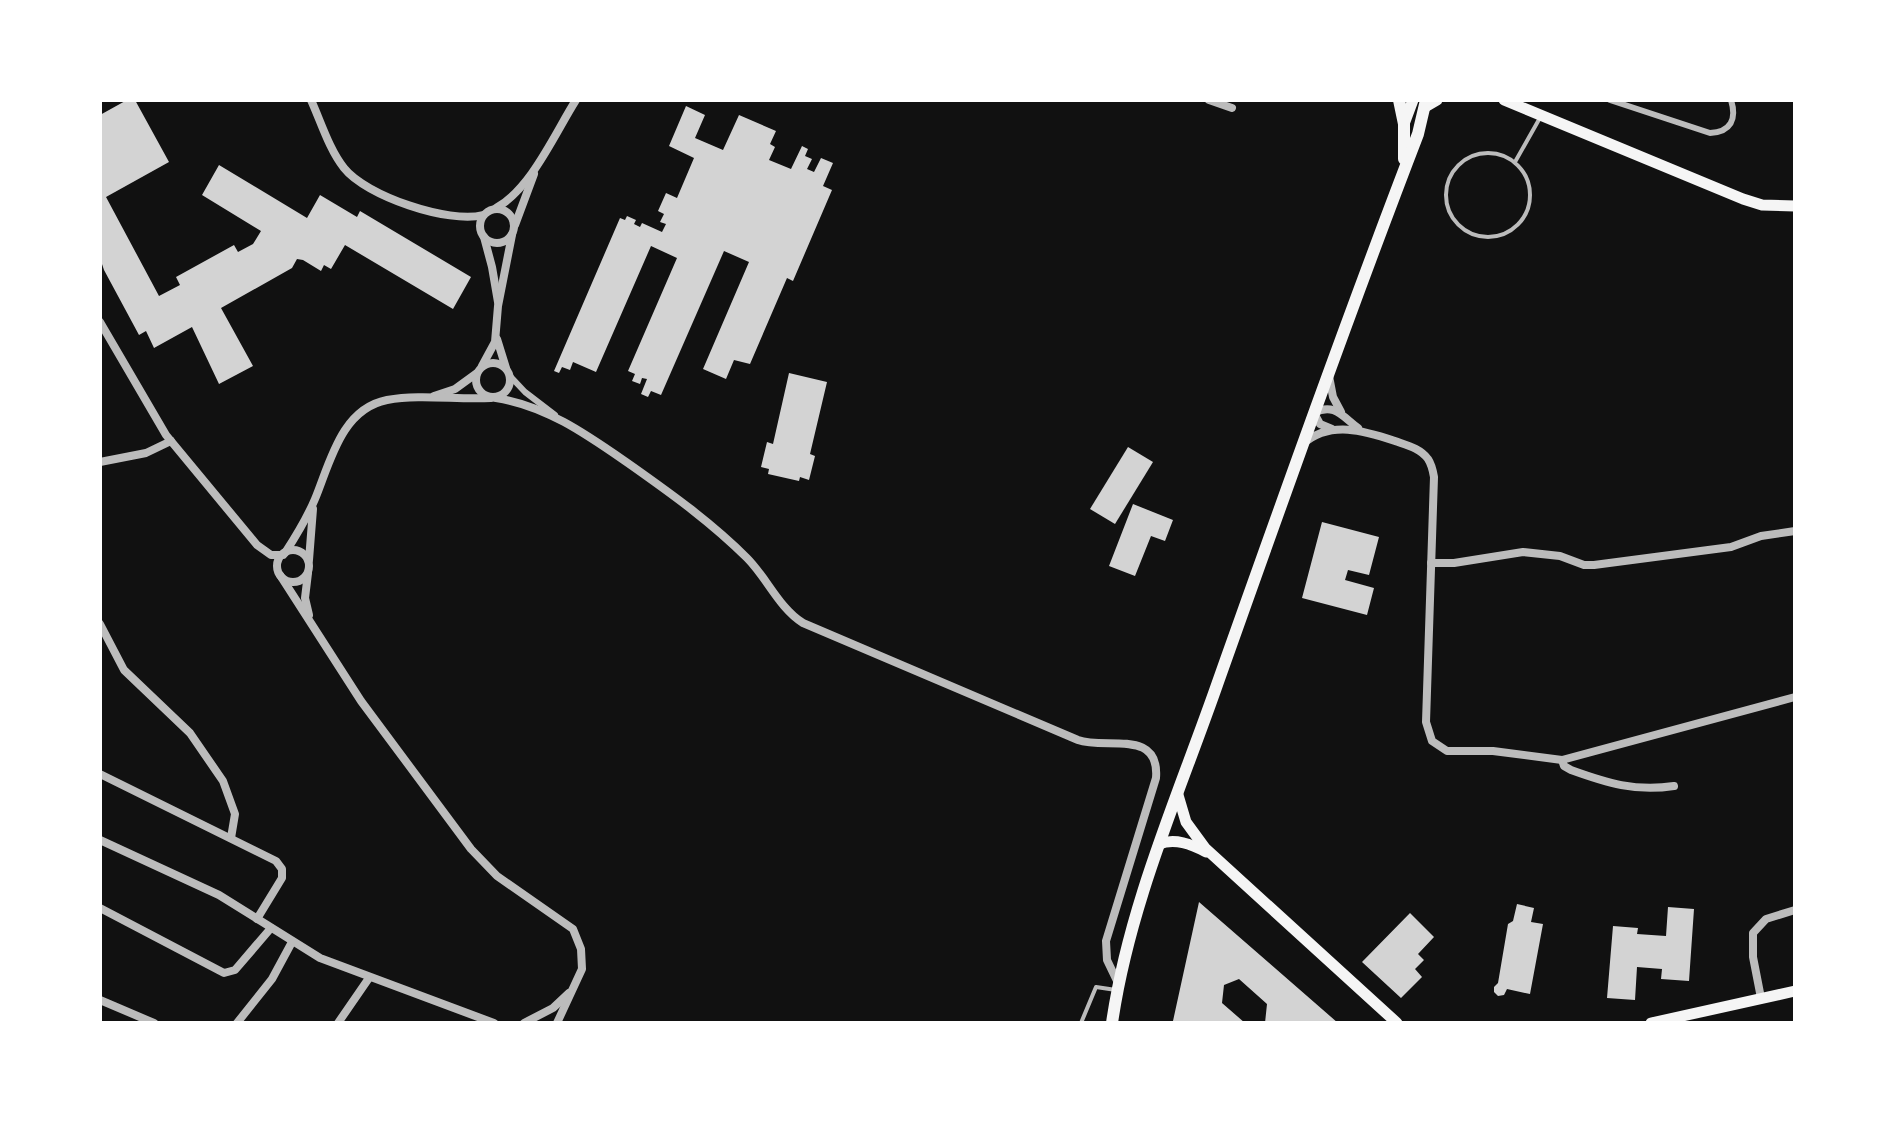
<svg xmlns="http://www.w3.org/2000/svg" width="1895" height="1123" viewBox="0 0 1895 1123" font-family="'Space Grotesk',sans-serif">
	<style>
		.building { fill: #d3d3d3 }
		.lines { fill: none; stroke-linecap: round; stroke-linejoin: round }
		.service { stroke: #bcbcbc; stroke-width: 4 }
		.pedestrian { stroke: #bcbcbc; stroke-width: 6 }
		.minor { stroke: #bcbcbc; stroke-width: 8 }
		.secondary { stroke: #f5f5f5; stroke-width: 11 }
		.primary { stroke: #f5f5f5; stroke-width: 12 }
	</style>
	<rect width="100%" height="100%" fill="#111"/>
	<!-- building -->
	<g class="building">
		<polygon points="127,100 135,100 169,162 106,197 159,296 180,285 176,277 234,245 238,252 253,244 261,231 202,195 219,165 307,218 320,195 357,217 360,211 471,277 453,309 345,245 331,269 324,265 321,271 303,260 297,259 292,268 221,308 253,366 219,384 192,327 154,348 146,331 139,335 104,270 100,258 100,115"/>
		<polygon points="686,106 705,115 695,138 723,150 739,115 776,131 770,144 775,147 769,160 791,169 802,146 808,149 805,156 812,159 807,169 814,172 821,158 833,163 823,186 832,190 793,281 787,278 750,364 734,360 726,379 703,369 749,262 724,251 661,395 651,391 648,397 641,394 647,379 642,378 640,384 632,381 635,374 628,371 677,258 651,246 596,372 573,362 570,370 562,367 559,373 554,371 620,218 625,220 627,216 636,220 634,224 640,227 642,223 662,232 666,224 660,222 664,214 658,211 666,193 677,198 694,158 669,146"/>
		<polygon points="789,373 827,382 810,454 815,456 809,480 800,477 799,481 768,474 769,469 761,467 767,442 773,444"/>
		<polygon points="1128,447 1153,462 1115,524 1090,509"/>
		<polygon points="1133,504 1173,520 1165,541 1151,536 1135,576 1109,566"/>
		<polygon points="1322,522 1379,537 1369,575 1348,570 1345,580 1374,588 1367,615 1302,598"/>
		<polygon points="1199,902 1338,1023 1265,1023 1267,1004 1239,979 1224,985 1222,1003 1245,1023 1173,1021"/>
		<polygon points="1517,904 1534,908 1531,922 1543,924 1530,994 1507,989 1504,995 1498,996 1494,992 1494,987 1498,983 1508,924 1513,921"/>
		<polygon points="1668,907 1694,909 1689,981 1661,979 1662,969 1637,967 1635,1000 1607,998 1613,926 1638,928 1637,934 1666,936"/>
		<polygon points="1410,913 1434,937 1418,954 1424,960 1415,969 1422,977 1401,998 1362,962"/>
	</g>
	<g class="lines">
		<!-- service -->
		<g class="service">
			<circle cx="1488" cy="195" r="42"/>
			<polyline points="1515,162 1541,116"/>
			<polyline points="1081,1023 1096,987 1116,990"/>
		</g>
		<!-- pedestrian -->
		<g class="pedestrian">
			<path d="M 1610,100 L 1710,133 C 1731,132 1737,119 1731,100"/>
			<polyline points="510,376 525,392 555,415"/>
		</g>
		<!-- minor -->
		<g class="minor">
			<path d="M 311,100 C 321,122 329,149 344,168 C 366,196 449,224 483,215"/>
			<polyline points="1209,100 1232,108"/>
			<path d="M 496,208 C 531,189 555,133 576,100"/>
			<circle cx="497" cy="226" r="17"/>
			<polyline points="515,225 534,174"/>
			<polyline points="484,237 492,267 498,302"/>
			<polyline points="100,322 166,435 257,545 271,555 283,555"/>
			<polyline points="497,339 506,368"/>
			<circle cx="493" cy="380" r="17"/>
			<polyline points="482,366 495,342 498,306 512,235"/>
			<polyline points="1329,376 1333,397 1341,412"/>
			<polyline points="434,396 455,389 477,373"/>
			<path d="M 496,398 C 548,406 590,437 632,466 C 673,495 712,523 747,558 C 767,578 779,608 803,623 L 1078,740 C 1105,750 1160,728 1156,778 L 1106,941 L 1107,960 L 1119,985"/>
			<path d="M 1332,429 L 1320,424 L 1314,413 C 1334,402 1343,417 1358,428"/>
			<path d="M 1303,444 C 1330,420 1365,431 1395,441 C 1406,445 1420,448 1428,459 C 1432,465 1433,471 1434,477 L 1426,722 L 1432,741 L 1447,751 L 1493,751 L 1562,760 L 1795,697"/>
			<polyline points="100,462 146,453 171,441"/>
			<circle cx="293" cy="566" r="16"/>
			<path d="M 285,553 C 296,536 307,518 315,499 C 330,463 341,409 387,400 C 421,394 457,400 491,398"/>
			<polyline points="309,560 313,509"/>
			<polyline points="1431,563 1454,563 1523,552 1560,556 1584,565 1594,565 1731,547 1761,536 1795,531"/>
			<polyline points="308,573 305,598 309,615"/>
			<polyline points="280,575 361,701 471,849 497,876 573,929 581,949 582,969 557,1023"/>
			<polyline points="100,624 124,670 190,733 223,781 235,814 231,838"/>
			<path d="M 1562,760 L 1564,766 L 1571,770 C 1607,783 1635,792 1674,786"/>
			<polyline points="100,774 276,861 282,869 282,878 257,919"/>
			<polyline points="100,840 219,895 320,958 494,1023"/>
			<polyline points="100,908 224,973 235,970 271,928"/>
			<polyline points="1761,998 1753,957 1753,933 1766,919 1795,910"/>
			<polyline points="100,1000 154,1023"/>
			<polyline points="237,1023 272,979 292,942"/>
			<polyline points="338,1023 369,978"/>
			<polyline points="524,1023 553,1008 569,993"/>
		</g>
		<!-- secondary -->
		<g class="secondary">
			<polyline points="1504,100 1743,199 1762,205 1795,206"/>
			<polyline points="1425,107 1437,100"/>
			<polyline points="1404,124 1413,100"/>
			<polyline points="1178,795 1186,822 1205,848 1397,1023"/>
			<path d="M 1159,844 C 1175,838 1191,844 1206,852"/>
			<polyline points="1651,1023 1795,991"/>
		</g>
		<!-- primary -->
		<g class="primary">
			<polyline points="1399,100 1404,124 1404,159"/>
			<path d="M 1112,1023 C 1129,905 1179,794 1218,682 C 1283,499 1348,316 1418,134 L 1426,100"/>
		</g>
	</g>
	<!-- border -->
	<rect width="1895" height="1123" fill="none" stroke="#ffffff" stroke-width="204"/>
</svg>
